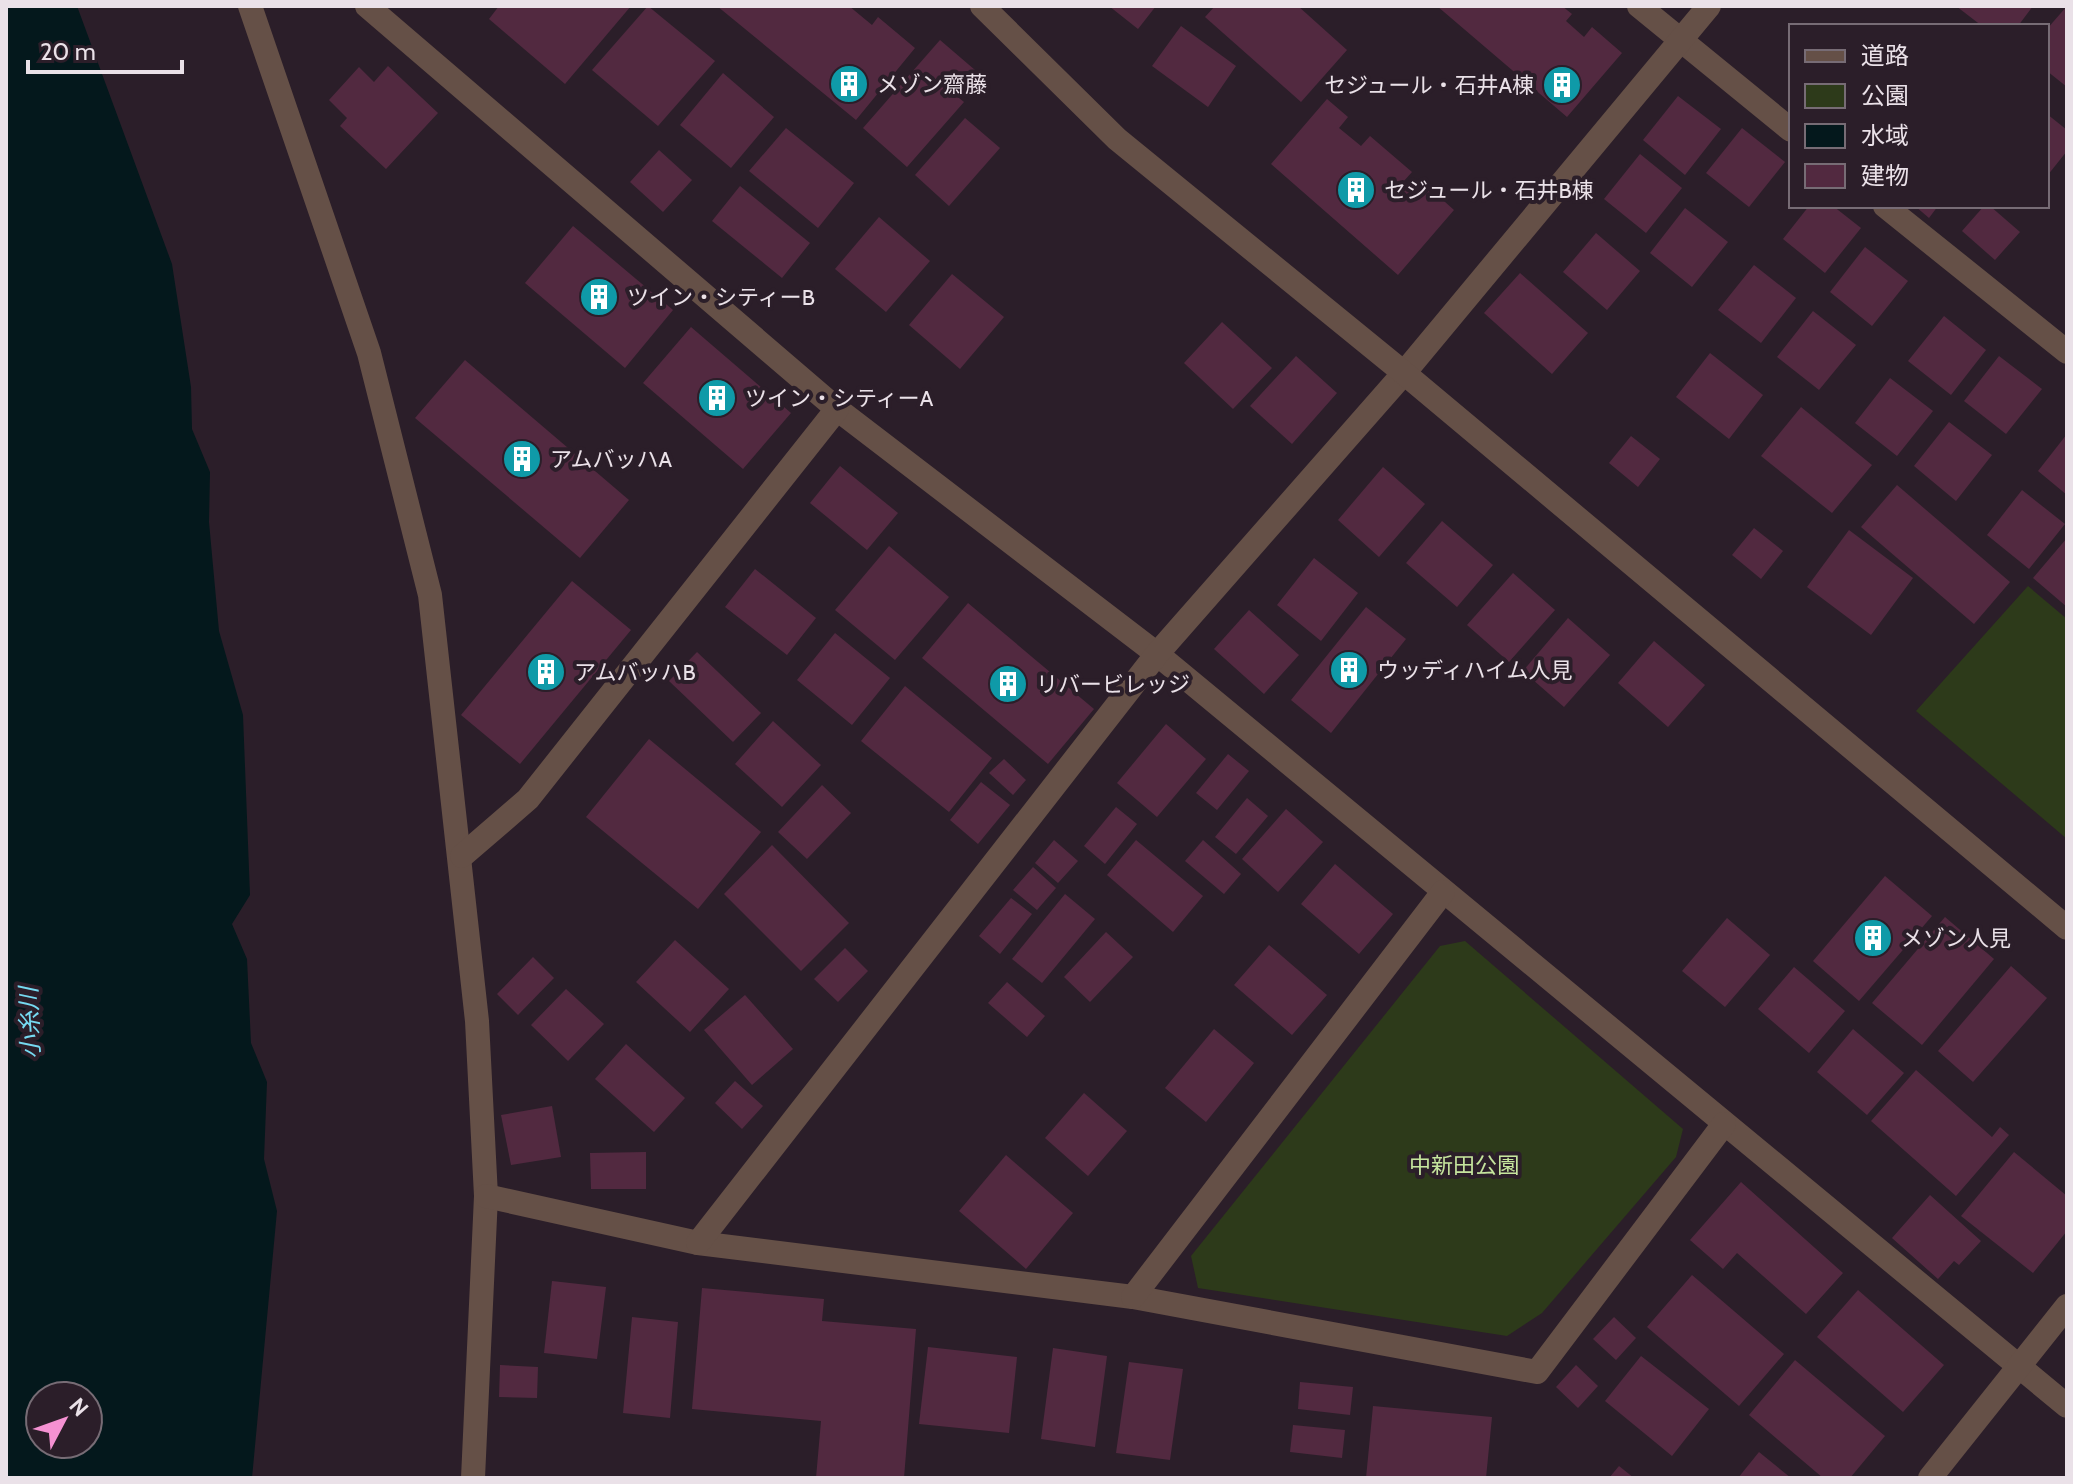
<svg xmlns="http://www.w3.org/2000/svg" width="2073" height="1484" viewBox="0 0 2073 1484" font-family="Cabin,'Noto Sans JP',sans-serif">
	<style>
		.green { fill: #2d3a1a }
		.water { fill: #04181c; fill-rule: evenodd }
		.building { fill: #522940 }
		.lines { fill: none; stroke-linecap: round; stroke-linejoin: round }
		.minor { stroke: #655047; stroke-width: 24 }
		.tertiary { stroke: #655047; stroke-width: 24 }
		.labels { text-anchor: middle; stroke-width: 8; stroke-linejoin: round; paint-order: stroke }
		.poi-label { font-size: 22px; fill: #eae1e8; stroke: #2b1e29; text-anchor: start }
		.park-label { font-size: 22px; fill: #c6e59e; stroke: #2b1e29 }
		.water-label { font-size: 24px; font-style: italic; fill: #76daf1; stroke: #2b1e29 }
	</style>
	<rect width="100%" height="100%" fill="#2b1e29"/>
	<!-- green -->
	<g class="green">
		<polygon points="2028,586 2067,619 2067,839 1916,711"/>
		<polygon points="1465,941 1683,1129 1676,1157 1542,1313 1507,1336 1198,1288 1191,1256 1440,946"/>
	</g>
	<!-- water -->
	<path class="water" d="M 6,6 L 77,6 L 172,264 L 191,387 L 192,429 L 210,472 L 209,522 L 219,631 L 243,715 L 250,895 L 232,924 L 247,959 L 251,1043 L 267,1082 L 264,1159 L 277,1211 L 252,1478 L 6,1478 ZM 40,1396 L 88,1396 L 88,1444 L 40,1444 Z"/>
	<!-- building -->
	<g class="building">
		<polygon points="499,6 631,6 565,84 489,19"/>
		<polygon points="648,6 715,61 658,126 592,70"/>
		<polygon points="717,6 849,6 872,25 878,17 915,48 856,120"/>
		<polygon points="1109,6 1156,6 1138,29"/>
		<polygon points="1215,6 1298,6 1347,50 1301,102 1205,17"/>
		<polygon points="1437,6 1562,6 1572,14 1566,21 1584,37 1592,27 1622,53 1567,117"/>
		<polygon points="1956,6 2033,6 2018,26 1982,26"/>
		<polygon points="2067,6 2067,87 2047,71 2047,29"/>
		<polygon points="1181,26 1236,66 1208,107 1152,66"/>
		<polygon points="940,40 975,70 954,94 964,102 907,167 863,128"/>
		<polygon points="388,66 438,113 386,169 340,126 347,118 329,100 359,67 374,82"/>
		<polygon points="723,73 774,117 731,168 680,125"/>
		<polygon points="1678,96 1721,129 1685,175 1643,140"/>
		<polygon points="1327,99 1348,117 1339,128 1361,146 1370,136 1412,172 1403,182 1417,195 1426,185 1454,210 1398,275 1271,164"/>
		<polygon points="2047,114 2067,130 2067,151 2047,176"/>
		<polygon points="965,118 1000,148 949,206 915,175"/>
		<polygon points="786,128 854,183 818,228 749,171"/>
		<polygon points="1742,128 1785,162 1749,207 1706,173"/>
		<polygon points="659,150 692,180 663,212 630,182"/>
		<polygon points="1640,154 1682,188 1646,233 1604,199"/>
		<polygon points="740,186 810,243 782,278 712,221"/>
		<polygon points="1809,206 1833,206 1861,228 1825,273 1783,239"/>
		<polygon points="1915,206 1938,206 1929,218"/>
		<polygon points="1984,206 1990,206 2020,232 1995,260 1962,231"/>
		<polygon points="1685,208 1728,242 1692,287 1650,253"/>
		<polygon points="879,217 930,261 886,312 835,269"/>
		<polygon points="573,226 673,310 625,368 525,283"/>
		<polygon points="1596,233 1640,271 1607,310 1563,272"/>
		<polygon points="1865,247 1908,281 1872,326 1830,292"/>
		<polygon points="1754,265 1796,298 1761,343 1718,310"/>
		<polygon points="1520,273 1588,333 1552,374 1484,313"/>
		<polygon points="952,274 1004,317 960,369 909,325"/>
		<polygon points="1813,311 1856,345 1819,390 1777,357"/>
		<polygon points="1944,316 1986,350 1951,395 1908,361"/>
		<polygon points="1222,322 1272,368 1233,409 1184,363"/>
		<polygon points="691,327 791,413 743,469 643,383"/>
		<polygon points="1710,353 1763,395 1729,439 1676,397"/>
		<polygon points="1296,356 1337,393 1292,444 1250,406"/>
		<polygon points="1999,356 2042,389 2006,434 1964,401"/>
		<polygon points="465,360 629,500 580,558 415,418"/>
		<polygon points="1890,378 1933,411 1897,456 1855,423"/>
		<polygon points="1801,407 1872,465 1832,513 1761,456"/>
		<polygon points="1949,422 1992,455 1956,501 1914,466"/>
		<polygon points="2067,434 2067,495 2038,471"/>
		<polygon points="1631,436 1660,459 1638,487 1609,463"/>
		<polygon points="840,466 898,513 867,550 810,503"/>
		<polygon points="1383,467 1425,504 1379,557 1338,520"/>
		<polygon points="1897,485 2010,582 1974,624 1861,527"/>
		<polygon points="2022,490 2065,524 2029,569 1987,535"/>
		<polygon points="1442,521 1493,565 1457,607 1406,563"/>
		<polygon points="1754,528 1783,551 1761,579 1732,555"/>
		<polygon points="1849,530 1913,578 1871,635 1807,587"/>
		<polygon points="2067,538 2067,607 2033,578"/>
		<polygon points="889,546 949,597 895,660 835,610"/>
		<polygon points="1314,558 1358,593 1321,641 1277,605"/>
		<polygon points="755,569 816,618 787,655 725,607"/>
		<polygon points="1513,573 1555,610 1509,662 1467,625"/>
		<polygon points="572,581 631,630 520,764 461,715"/>
		<polygon points="968,603 1094,709 1048,764 922,658"/>
		<polygon points="1366,607 1406,639 1331,733 1291,700"/>
		<polygon points="1249,610 1299,655 1264,694 1214,649"/>
		<polygon points="1568,618 1610,655 1564,707 1523,671"/>
		<polygon points="835,633 890,678 852,725 797,680"/>
		<polygon points="1654,641 1705,685 1668,727 1618,683"/>
		<polygon points="697,652 761,713 733,742 669,681"/>
		<polygon points="905,686 992,758 949,812 861,741"/>
		<polygon points="773,721 821,765 782,807 735,764"/>
		<polygon points="1166,724 1206,759 1157,817 1117,783"/>
		<polygon points="649,739 761,832 698,909 586,817"/>
		<polygon points="1228,754 1249,771 1217,810 1196,793"/>
		<polygon points="1004,759 1026,780 1013,795 989,773"/>
		<polygon points="981,782 1010,805 978,844 950,820"/>
		<polygon points="822,785 851,813 807,859 778,832"/>
		<polygon points="1247,798 1268,816 1236,854 1215,837"/>
		<polygon points="1116,807 1137,824 1105,864 1084,846"/>
		<polygon points="1286,809 1323,842 1278,892 1242,859"/>
		<polygon points="1054,840 1078,861 1058,883 1035,863"/>
		<polygon points="1136,840 1203,896 1173,932 1107,875"/>
		<polygon points="1203,840 1241,874 1224,894 1185,861"/>
		<polygon points="772,845 849,923 801,971 724,894"/>
		<polygon points="1335,864 1393,914 1359,954 1301,904"/>
		<polygon points="1033,867 1056,888 1037,910 1013,890"/>
		<polygon points="1885,876 1932,916 1859,1001 1813,961"/>
		<polygon points="1065,894 1095,919 1042,983 1012,959"/>
		<polygon points="1011,898 1032,914 1000,954 979,936"/>
		<polygon points="1945,917 1994,959 1922,1045 1872,1003"/>
		<polygon points="1727,918 1770,955 1725,1007 1682,971"/>
		<polygon points="1106,932 1133,957 1090,1002 1064,977"/>
		<polygon points="675,940 729,989 690,1032 636,982"/>
		<polygon points="1269,945 1327,995 1292,1035 1234,985"/>
		<polygon points="845,948 868,971 838,1002 814,979"/>
		<polygon points="533,957 554,978 518,1015 497,994"/>
		<polygon points="2011,966 2047,998 1973,1082 1938,1051"/>
		<polygon points="1794,967 1845,1011 1809,1053 1758,1009"/>
		<polygon points="1007,982 1045,1016 1027,1037 988,1003"/>
		<polygon points="566,989 604,1024 568,1061 531,1025"/>
		<polygon points="745,995 793,1049 752,1085 704,1030"/>
		<polygon points="1214,1029 1254,1063 1206,1122 1165,1088"/>
		<polygon points="1853,1029 1904,1073 1867,1115 1817,1072"/>
		<polygon points="626,1044 685,1098 654,1132 595,1079"/>
		<polygon points="1916,1070 1992,1137 2000,1127 2009,1135 1956,1196 1871,1121"/>
		<polygon points="735,1081 763,1106 742,1129 715,1103"/>
		<polygon points="1084,1093 1127,1131 1088,1176 1045,1138"/>
		<polygon points="552,1106 561,1157 511,1165 501,1115"/>
		<polygon points="646,1152 646,1189 591,1189 590,1153"/>
		<polygon points="2014,1152 2067,1196 2067,1231 2033,1273 1961,1216"/>
		<polygon points="1006,1155 1073,1213 1026,1269 959,1211"/>
		<polygon points="1741,1182 1843,1273 1806,1314 1737,1253 1723,1269 1690,1240"/>
		<polygon points="1930,1195 1981,1241 1959,1265 1954,1261 1938,1279 1892,1238"/>
		<polygon points="1692,1275 1784,1354 1739,1406 1647,1327"/>
		<polygon points="552,1281 606,1287 597,1359 544,1353"/>
		<polygon points="702,1288 824,1299 822,1321 916,1329 904,1478 816,1478 821,1421 692,1409"/>
		<polygon points="1858,1290 1944,1365 1903,1412 1817,1337"/>
		<polygon points="632,1317 678,1322 670,1418 623,1413"/>
		<polygon points="1614,1317 1636,1338 1616,1360 1593,1339"/>
		<polygon points="928,1347 1017,1357 1009,1433 919,1424"/>
		<polygon points="1053,1348 1107,1356 1095,1447 1041,1439"/>
		<polygon points="1641,1356 1709,1409 1672,1456 1605,1401"/>
		<polygon points="1795,1360 1885,1436 1850,1478 1823,1478 1749,1415"/>
		<polygon points="1129,1362 1183,1369 1170,1460 1116,1453"/>
		<polygon points="500,1365 538,1367 537,1398 499,1397"/>
		<polygon points="1576,1365 1598,1386 1578,1408 1556,1387"/>
		<polygon points="1300,1382 1353,1387 1350,1415 1298,1409"/>
		<polygon points="1373,1406 1492,1417 1486,1478 1366,1478"/>
		<polygon points="1293,1425 1345,1430 1342,1458 1290,1452"/>
		<polygon points="1759,1452 1791,1478 1738,1478"/>
		<polygon points="1619,1466 1634,1478 1609,1478"/>
	</g>
	<g class="lines">
		<!-- minor -->
		<g class="minor">
			<polyline points="250,6 369,353 430,595 477,1021 486,1196 473,1478"/>
			<polyline points="367,6 837,409 1157,654 2067,1406"/>
			<polyline points="1639,6 1791,130"/>
			<polyline points="1885,206 2067,352"/>
			<polyline points="462,856 528,799 837,409"/>
			<polyline points="486,1196 698,1243 1133,1297 1537,1372 1724,1124"/>
			<polyline points="698,1243 1157,654 1404,373 1709,6"/>
			<polyline points="1133,1297 1443,892"/>
			<polyline points="1930,1478 2067,1306"/>
		</g>
		<!-- tertiary -->
		<polyline class="tertiary" points="982,6 1117,139 1404,373 2067,928"/>
	</g>
	<!-- icons -->
	<defs>
		<g id="building-disc" transform="scale(2)"><circle r="9.5" fill="#0f9aa8" stroke="#2b1e29"/><path d="M-4-6H4V6H1V3H-1V6H-4ZM-2.5-4.3h1.7v1.8h-1.7ZM.8-4.3h1.7v1.8H.8ZM-2.5-1h1.7V.8h-1.7ZM.8-1h1.7V.8H.8Z" fill="#fff"/></g>
	</defs>
	<g fill-rule="evenodd">
		<use href="#building-disc" x="849" y="84"/>
		<use href="#building-disc" x="1562" y="85"/>
		<use href="#building-disc" x="1356" y="190"/>
		<use href="#building-disc" x="599" y="297"/>
		<use href="#building-disc" x="717" y="398"/>
		<use href="#building-disc" x="522" y="459"/>
		<use href="#building-disc" x="1349" y="670"/>
		<use href="#building-disc" x="546" y="672"/>
		<use href="#building-disc" x="1008" y="684"/>
		<use href="#building-disc" x="1873" y="938"/>
	</g>
	<g class="labels">
		<!-- poi labels -->
		<g class="poi-label">
			<text x="877" y="92">メゾン齋藤</text>
			<text x="1534" y="93" text-anchor="end">セジュール・石井A棟</text>
			<text x="1384" y="198">セジュール・石井B棟</text>
			<text x="627" y="305">ツイン・シティーB</text>
			<text x="745" y="406">ツイン・シティーA</text>
			<text x="550" y="467">アムバッハA</text>
			<text x="1377" y="678">ウッディハイム人見</text>
			<text x="574" y="680">アムバッハB</text>
			<text x="1036" y="692">リバービレッジ</text>
			<text x="1901" y="946">メゾン人見</text>
		</g>
		<!-- park labels -->
		<g class="park-label">
			<text x="1464" y="1173">中新田公園</text>
		</g>
		<!-- water labels -->
		<g class="water-label">
			<text transform="translate(30 1023) rotate(-92)" y="8">小糸川</text>
		</g>
	</g>
	<!-- border -->
	<rect width="2073" height="1484" fill="none" stroke="#eae1e8" stroke-width="16"/>
	<!-- legend -->
	<rect x="1789" y="24" width="260" height="184" fill="#2b1e29" stroke="#776c75" stroke-width="2"/>
	<rect x="1805" y="50" width="40" height="12" fill="#655047" stroke="#776c75" stroke-width="2"/>
	<text x="1861" y="64" font-size="24" fill="#eae1e8">道路</text>
	<rect x="1805" y="84" width="40" height="24" fill="#2d3a1a" stroke="#776c75" stroke-width="2"/>
	<text x="1861" y="104" font-size="24" fill="#eae1e8">公園</text>
	<rect x="1805" y="124" width="40" height="24" fill="#04181c" stroke="#776c75" stroke-width="2"/>
	<text x="1861" y="144" font-size="24" fill="#eae1e8">水域</text>
	<rect x="1805" y="164" width="40" height="24" fill="#522940" stroke="#776c75" stroke-width="2"/>
	<text x="1861" y="184" font-size="24" fill="#eae1e8">建物</text>
	<!-- north arrow -->
	<g transform="translate(64 1420) rotate(49)"><circle r="38" fill="#2b1e29" stroke="#776c75" stroke-width="2"/>
	<path d="M0-6L14 30L0 20L-14 30Z" fill="#f591d2"/>
	<text y="-12" font-size="22" font-weight="bold" text-anchor="middle" fill="#eae1e8">N</text>
	</g>
	<!-- scale -->
	<path d="M28 60v12h154v-12" fill="none" stroke="#eae1e8" stroke-width="4"/>
	<text x="40" y="60" font-size="24" fill="#eae1e8" stroke="#2b1e29" stroke-width="6" paint-order="stroke">20 m</text>
</svg>
